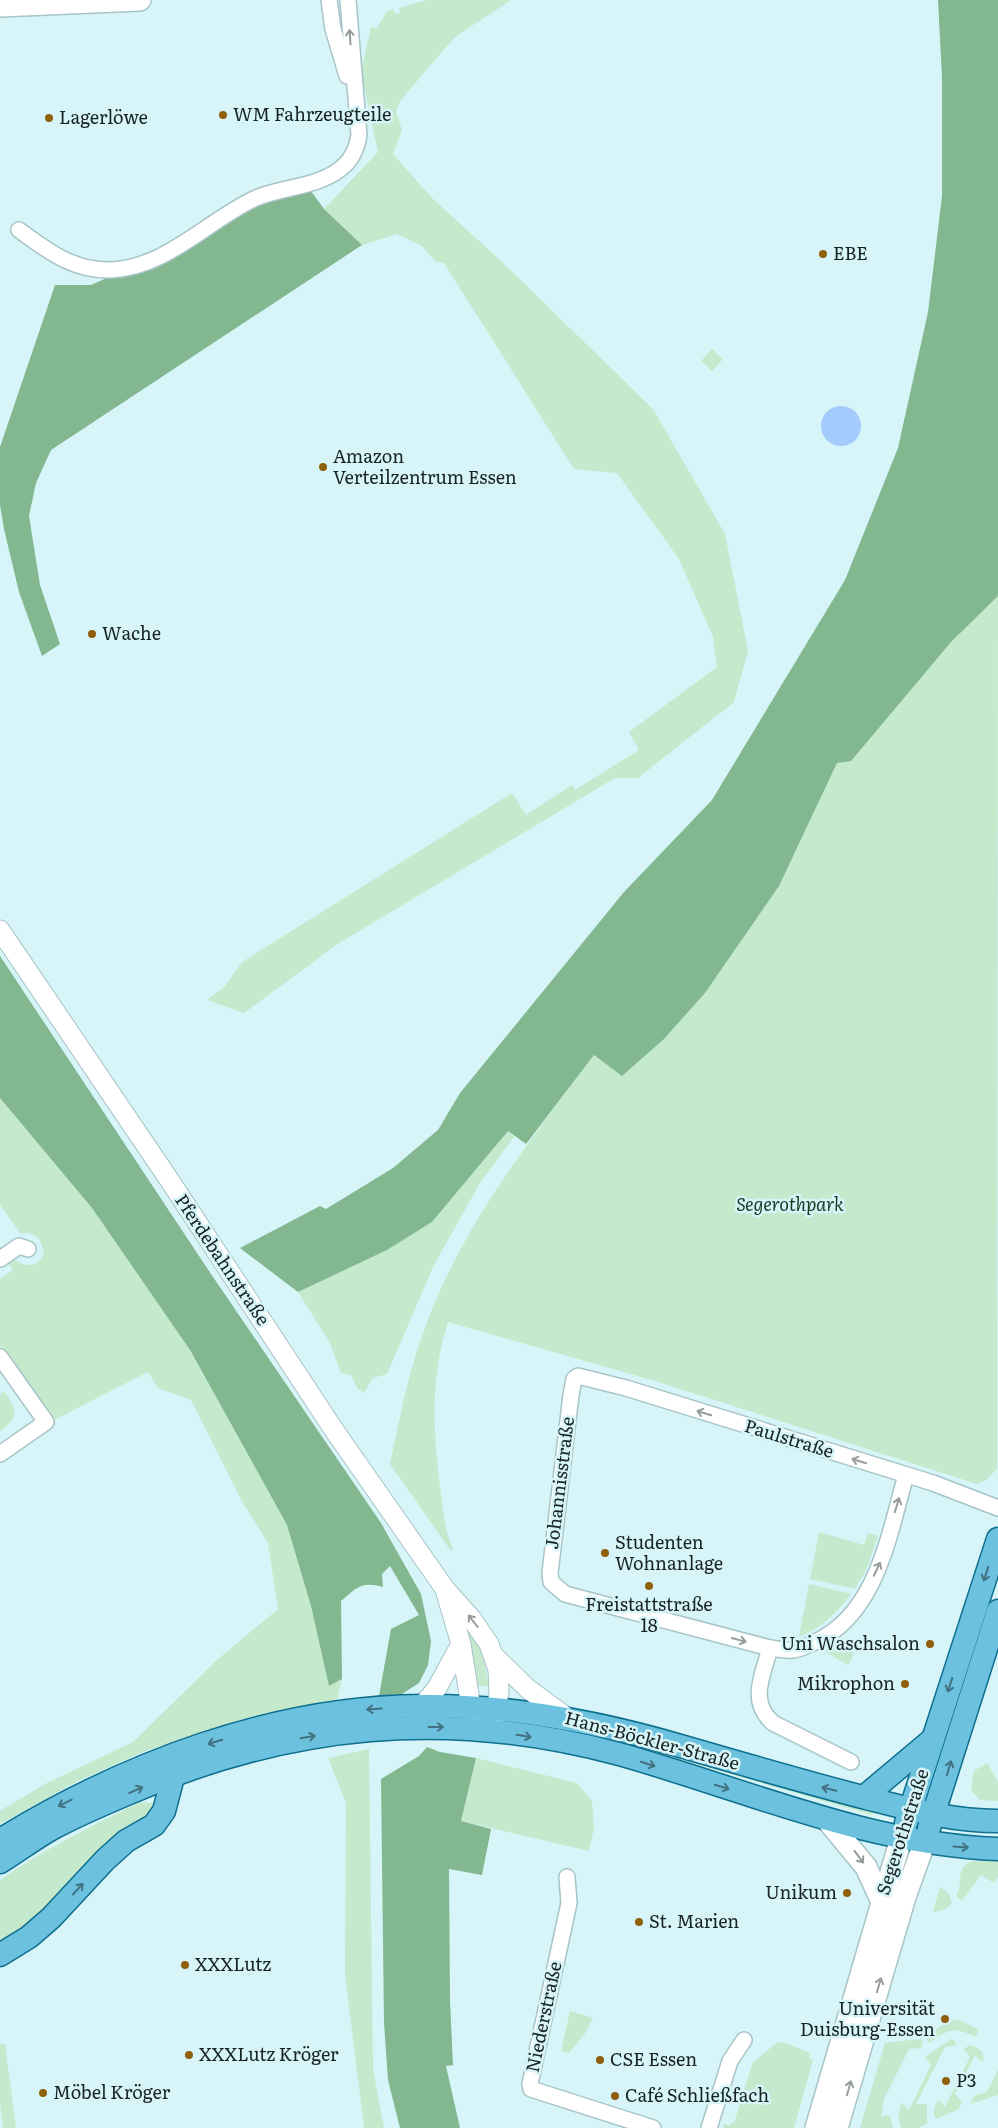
<svg xmlns="http://www.w3.org/2000/svg" width="998" height="2128" viewBox="0 0 998 2128" font-family="Literata,serif">
	<style>
		.green { fill: #c4e9cc }
		.forest { fill: #82b78f }
		.water { fill: #a5cbfc }
		.lines { fill: none; stroke-linecap: round; stroke-linejoin: round }
		.minor-casing { stroke: #a7c4c7; stroke-width: 18 }
		.tertiary-casing { stroke: #a7c4c7; stroke-width: 21 }
		.secondary-casing { stroke: #a7c4c7; stroke-width: 24 }
		.primary-casing { stroke: #0e6f8f; stroke-width: 25 }
		.minor { stroke: #fff; stroke-width: 15 }
		.tertiary { stroke: #fff; stroke-width: 19 }
		.secondary { stroke: #fff; stroke-width: 21 }
		.primary { stroke: #6bc1de; stroke-width: 22 }
		.oneway { stroke: #979c9c }
		.oneway2 { stroke: #427281 }
		.poi-dot { fill: #8f5f0b; stroke: #d7f5f8; stroke-width: 2 }
		.labels { text-anchor: middle; stroke-width: 5; stroke-linejoin: round; paint-order: stroke }
		.poi-label { font-size: 18px; fill: #182324; stroke: #d7f5f8; text-anchor: start }
		.park-label { font-size: 18px; font-style: italic; fill: #133c21; stroke: #d7f5f8 }
		.street-label { font-size: 18px; fill: #182324; stroke: #d7f5f8 }
	</style>
	<rect width="100%" height="100%" fill="#d7f5f8"/>
	<!-- green -->
	<g class="green">
		<polygon points="427,0 511,0 455,37 400,101 396,112 402,130 393,154 433,199 500,260 653,409 725,534 748,651 734,702 638,778 615,778 339,943 244,1013 207,1000 225,986 242,962 512,793 526,815 572,785 575,790 639,750 629,732 717,667 713,637 679,559 617,473 574,469 444,263 435,261 422,246 397,234 362,245 324,209 378,152 361,72 371,27 377,28 387,11 394,9 395,14 400,13 399,8"/>
		<polygon points="712,349 723,359 712,371 701,361"/>
		<path d="M 998,596 L 997,1469 L 985,1481 L 977,1484 L 655,1381 L 448,1322 C 430,1377 433,1437 441,1493 C 443,1513 445,1531 453,1549 L 451,1551 L 390,1464 C 399,1422 407,1379 421,1339 C 457,1232 527,1144 594,1055 L 622,1076 L 664,1039 L 705,993 L 779,886 L 837,763 L 951,642 Z"/>
		<path d="M 0,1098 L 92,1208 L 188,1347 L 287,1525 L 311,1606 L 329,1685 L 342,1679 L 337,1701 L 243,1719 L 143,1752 L 78,1781 L 0,1824 L 0,1811 L 47,1783 L 133,1742 L 218,1659 L 278,1609 L 268,1543 L 242,1501 L 191,1400 L 158,1388 L 148,1372 L 52,1421 L 0,1346 L 0,1279 L 13,1270 L 7,1261 L 13,1259 C 26,1267 39,1269 44,1252 L 39,1238 L 29,1233 L 21,1234 L 0,1205 Z"/>
		<polygon points="508,1131 514,1137 480,1183 434,1265 387,1374 373,1378 364,1393 357,1388 351,1375 341,1373 329,1341 298,1292 387,1250 432,1222"/>
		<path d="M 4,1391 C 18,1410 19,1416 0,1432 L 0,1394 Z"/>
		<polygon points="819,1532 864,1545 868,1533 878,1536 866,1570 855,1589 810,1579"/>
		<path d="M 809,1584 L 851,1594 C 837,1613 821,1628 799,1637 Z"/>
		<polygon points="465,1624 481,1647 489,1686 475,1686 472,1653"/>
		<polygon points="841,1640 854,1654 848,1665 824,1651"/>
		<polygon points="520,1720 624,1742 874,1810 872,1815 650,1751 520,1726"/>
		<polygon points="369,1749 373,2069 384,2128 364,2128 345,1974 346,1803 328,1758"/>
		<polygon points="476,1758 577,1783 592,1801 594,1828 589,1851 461,1821"/>
		<polygon points="987,1763 998,1782 998,1801 980,1800 971,1790 974,1771"/>
		<path d="M 140,1802 L 156,1803 L 152,1815 L 36,1922 L 0,1945 L 0,1880 C 44,1849 92,1826 140,1802 Z"/>
		<path d="M 973,1861 L 998,1861 L 998,1877 L 994,1883 L 981,1875 L 962,1901 L 956,1896 C 965,1883 953,1868 973,1861 Z"/>
		<polygon points="940,1887 949,1894 952,1903 944,1910 933,1912"/>
		<polygon points="570,2011 593,2018 584,2035 569,2053 561,2051"/>
		<path d="M 953,2020 L 962,2021 L 979,2030 L 975,2037 C 952,2025 949,2030 929,2043 L 926,2039 L 939,2027 Z"/>
		<polygon points="920,2039 923,2041 921,2048 909,2049 884,2099 881,2117 890,2115 893,2128 860,2128 885,2043"/>
		<polygon points="950,2040 954,2040 957,2045 945,2047 916,2104 927,2104 927,2123 919,2128 901,2128 898,2117 901,2103 909,2110 931,2065 925,2057"/>
		<polygon points="778,2042 786,2043 810,2053 809,2058 813,2060 794,2128 723,2128 724,2124 730,2126 732,2122 734,2123 753,2062"/>
		<polygon points="5,2044 16,2128 3,2128 0,2102 0,2045"/>
		<path d="M 970,2045 L 981,2050 L 984,2058 L 982,2062 L 975,2055 L 955,2094 L 962,2102 L 959,2109 L 936,2119 C 932,2113 934,2105 939,2100 L 945,2107 L 970,2057 L 964,2049 Z"/>
		<polygon points="998,2070 998,2095 970,2104 974,2096 987,2092"/>
	</g>
	<!-- forest -->
	<g class="forest">
		<polygon points="938,0 998,0 998,596 951,642 851,761 837,763 779,886 705,993 664,1039 622,1076 594,1055 526,1144 508,1131 432,1222 387,1250 298,1292 240,1248 320,1206 326,1209 393,1168 438,1130 460,1093 624,892 712,800 845,580 898,448 928,312 942,196 942,78"/>
		<polygon points="308,187 324,209 362,245 51,450 36,483 29,516 40,585 60,644 42,656 19,592 4,529 0,505 0,447 55,285 91,285 197,238 269,198"/>
		<path d="M 0,956 L 211,1274 L 381,1523 L 421,1594 L 431,1641 L 428,1665 L 419,1683 L 402,1694 L 379,1696 L 391,1629 L 419,1615 L 390,1566 L 382,1574 L 383,1587 C 362,1581 357,1587 341,1601 L 342,1679 L 329,1686 L 311,1606 L 287,1525 L 190,1350 L 92,1208 L 0,1098 Z"/>
		<polygon points="427,1747 440,1752 476,1758 461,1821 491,1829 482,1875 449,1869 450,2000 453,2065 446,2066 460,2128 400,2128 388,2080 384,2023 381,1779 419,1756"/>
	</g>
	<!-- water -->
	<circle class="water" cx="841" cy="426" r="20"/>
	<g class="lines">
		<!-- minor casing -->
		<g class="minor-casing">
			<g id="minor">
				<polyline points="329,0 333,29 347,76"/>
				<path d="M 19,230 C 48,251 73,271 111,270 C 166,268 208,220 256,198 C 282,187 316,187 339,170 C 350,162 357,149 359,135 L 348,0"/>
				<polyline points="0,1259 19,1246 28,1249"/>
				<polyline points="0,1357 46,1422 0,1454"/>
				<path d="M 906,1475 C 889,1534 877,1614 815,1642 C 808,1645 801,1649 793,1650 C 786,1651 777,1649 770,1648 L 565,1594 L 551,1582 L 550,1573 L 571,1395 L 574,1379 L 578,1376 L 626,1388 L 933,1483 L 998,1508"/>
				<path d="M 770,1648 C 763,1675 748,1701 773,1723 L 851,1762"/>
				<polyline points="567,1877 569,1903 530,2084 531,2089 653,2128"/>
				<polyline points="709,2128 730,2061 744,2040"/>
			</g>
		</g>
		<!-- tertiary casing -->
		<g class="tertiary-casing">
			<g id="tertiary">
				<polyline points="0,930 168,1178 334,1430 445,1589 471,1618 489,1644 498,1670 499,1692 494,1722"/>
				<polyline points="446,1593 461,1644 473,1720"/>
				<polyline points="494,1656 528,1689 566,1717"/>
				<polyline points="422,1706 437,1688 461,1644"/>
			</g>
		</g>
		<!-- secondary casing -->
		<g class="secondary-casing">
			<g id="secondary">
				<polyline points="0,6 140,0"/>
				<polyline points="828,1821 866,1867 881,1900"/>
				<polyline points="816,2128 902,1835"/>
				<polyline points="837,2128 905,1897 925,1841"/>
			</g>
		</g>
		<!-- primary casing -->
		<g class="primary-casing">
			<g id="primary">
				<polyline points="864,1797 933,1739"/>
				<polyline points="906,1823 998,1539"/>
				<polyline points="929,1828 998,1611"/>
				<path d="M 0,1840 C 126,1763 273,1707 422,1706 C 512,1705 599,1722 684,1747 C 746,1765 808,1783 870,1799 C 913,1810 953,1821 998,1821"/>
				<path d="M 0,1862 C 18,1851 35,1838 53,1828 C 77,1815 103,1804 129,1793 C 290,1723 448,1708 619,1754 C 744,1789 866,1844 998,1849"/>
				<polyline points="0,1955 29,1937 51,1918 105,1860 126,1841 154,1825 164,1811 174,1773"/>
			</g>
		</g>
		<!-- minor -->
		<use href="#minor" class="minor"/>
		<!-- tertiary -->
		<use href="#tertiary" class="tertiary"/>
		<!-- secondary -->
		<use href="#secondary" class="secondary"/>
		<!-- primary -->
		<use href="#primary" class="primary"/>
	</g>
	<!-- one-way arrows -->
	<defs><path id="oneway-shaft" d="M-6 0H5M1.5-3L5.5 0L1.5 3" fill="none" stroke-width="1.6" stroke-linecap="round" stroke-linejoin="round" transform="scale(1.25)"/></defs>
	<g class="oneway">
		<use href="#oneway-shaft" transform="translate(350 37) rotate(-94)"/>
		<use href="#oneway-shaft" transform="translate(704 1413) rotate(-163)"/>
		<use href="#oneway-shaft" transform="translate(859 1461) rotate(-163)"/>
		<use href="#oneway-shaft" transform="translate(897 1505) rotate(-73)"/>
		<use href="#oneway-shaft" transform="translate(877 1569) rotate(-65)"/>
		<use href="#oneway-shaft" transform="translate(473 1621) rotate(-128)"/>
		<use href="#oneway-shaft" transform="translate(739 1640) rotate(15)"/>
		<use href="#oneway-shaft" transform="translate(859 1857) rotate(54)"/>
		<use href="#oneway-shaft" transform="translate(879 1985) rotate(-74)"/>
		<use href="#oneway-shaft" transform="translate(849 2088) rotate(-74)"/>
	</g>
	<g class="oneway2">
		<use href="#oneway-shaft" transform="translate(986 1574) rotate(108)"/>
		<use href="#oneway-shaft" transform="translate(950 1685) rotate(108)"/>
		<use href="#oneway-shaft" transform="translate(374 1709) rotate(176)"/>
		<use href="#oneway-shaft" transform="translate(436 1727)"/>
		<use href="#oneway-shaft" transform="translate(524 1736) rotate(9)"/>
		<use href="#oneway-shaft" transform="translate(308 1737) rotate(-9)"/>
		<use href="#oneway-shaft" transform="translate(215 1742) rotate(163)"/>
		<use href="#oneway-shaft" transform="translate(648 1764) rotate(18)"/>
		<use href="#oneway-shaft" transform="translate(949 1768) rotate(-73)"/>
		<use href="#oneway-shaft" transform="translate(722 1787) rotate(17)"/>
		<use href="#oneway-shaft" transform="translate(829 1789) rotate(-167)"/>
		<use href="#oneway-shaft" transform="translate(136 1790) rotate(-24)"/>
		<use href="#oneway-shaft" transform="translate(65 1803) rotate(153)"/>
		<use href="#oneway-shaft" transform="translate(961 1847) rotate(4)"/>
		<use href="#oneway-shaft" transform="translate(78 1889) rotate(-47)"/>
	</g>
	<!-- markers -->
	<g class="poi-dot">
		<circle cx="223" cy="115" r="5"/>
		<circle cx="49" cy="118" r="5"/>
		<circle cx="823" cy="254" r="5"/>
		<circle cx="323" cy="467" r="5"/>
		<circle cx="92" cy="634" r="5"/>
		<circle cx="605" cy="1553" r="5"/>
		<circle cx="649" cy="1586" r="5"/>
		<circle cx="930" cy="1644" r="5"/>
		<circle cx="905" cy="1684" r="5"/>
		<circle cx="847" cy="1893" r="5"/>
		<circle cx="639" cy="1922" r="5"/>
		<circle cx="185" cy="1965" r="5"/>
		<circle cx="945" cy="2019" r="5"/>
		<circle cx="189" cy="2055" r="5"/>
		<circle cx="600" cy="2060" r="5"/>
		<circle cx="946" cy="2081" r="5"/>
		<circle cx="43" cy="2093" r="5"/>
		<circle cx="615" cy="2096" r="5"/>
	</g>
	<g class="labels">
		<!-- poi labels -->
		<g class="poi-label">
			<text x="233" y="121">WM Fahrzeugteile</text>
			<text x="59" y="124">Lagerlöwe</text>
			<text x="833" y="260">EBE</text>
			<text x="333" y="463">Amazon<tspan x="333" dy="21">Verteilzentrum Essen</tspan></text>
			<text x="102" y="640">Wache</text>
			<text x="615" y="1549">Studenten<tspan x="615" dy="21">Wohnanlage</tspan></text>
			<text x="649" y="1611" text-anchor="middle">Freistattstraße<tspan x="649" dy="21">18</tspan></text>
			<text x="920" y="1650" text-anchor="end">Uni Waschsalon</text>
			<text x="895" y="1690" text-anchor="end">Mikrophon</text>
			<text x="837" y="1899" text-anchor="end">Unikum</text>
			<text x="649" y="1928">St. Marien</text>
			<text x="195" y="1971">XXXLutz</text>
			<text x="935" y="2015" text-anchor="end">Universität<tspan x="935" dy="21">Duisburg-Essen</tspan></text>
			<text x="199" y="2061">XXXLutz Kröger</text>
			<text x="610" y="2066">CSE Essen</text>
			<text x="956" y="2087">P3</text>
			<text x="53" y="2099">Möbel Kröger</text>
			<text x="625" y="2102">Café Schließfach</text>
		</g>
		<!-- park labels -->
		<g class="park-label">
			<text x="790" y="1211">Segerothpark</text>
		</g>
		<!-- street labels -->
		<g class="street-label">
			<text transform="translate(222 1260) rotate(56)" y="6">Pferdebahnstraße</text>
			<text transform="translate(789 1439) rotate(17)" y="6">Paulstraße</text>
			<text transform="translate(560 1483) rotate(-83)" y="6">Johannisstraße</text>
			<text transform="translate(652 1741) rotate(15)" y="6">Hans-Böckler-Straße</text>
			<text transform="translate(903 1832) rotate(-72)" y="6">Segerothstraße</text>
			<text transform="translate(544 2017) rotate(-78)" y="6">Niederstraße</text>
		</g>
	</g>
</svg>
